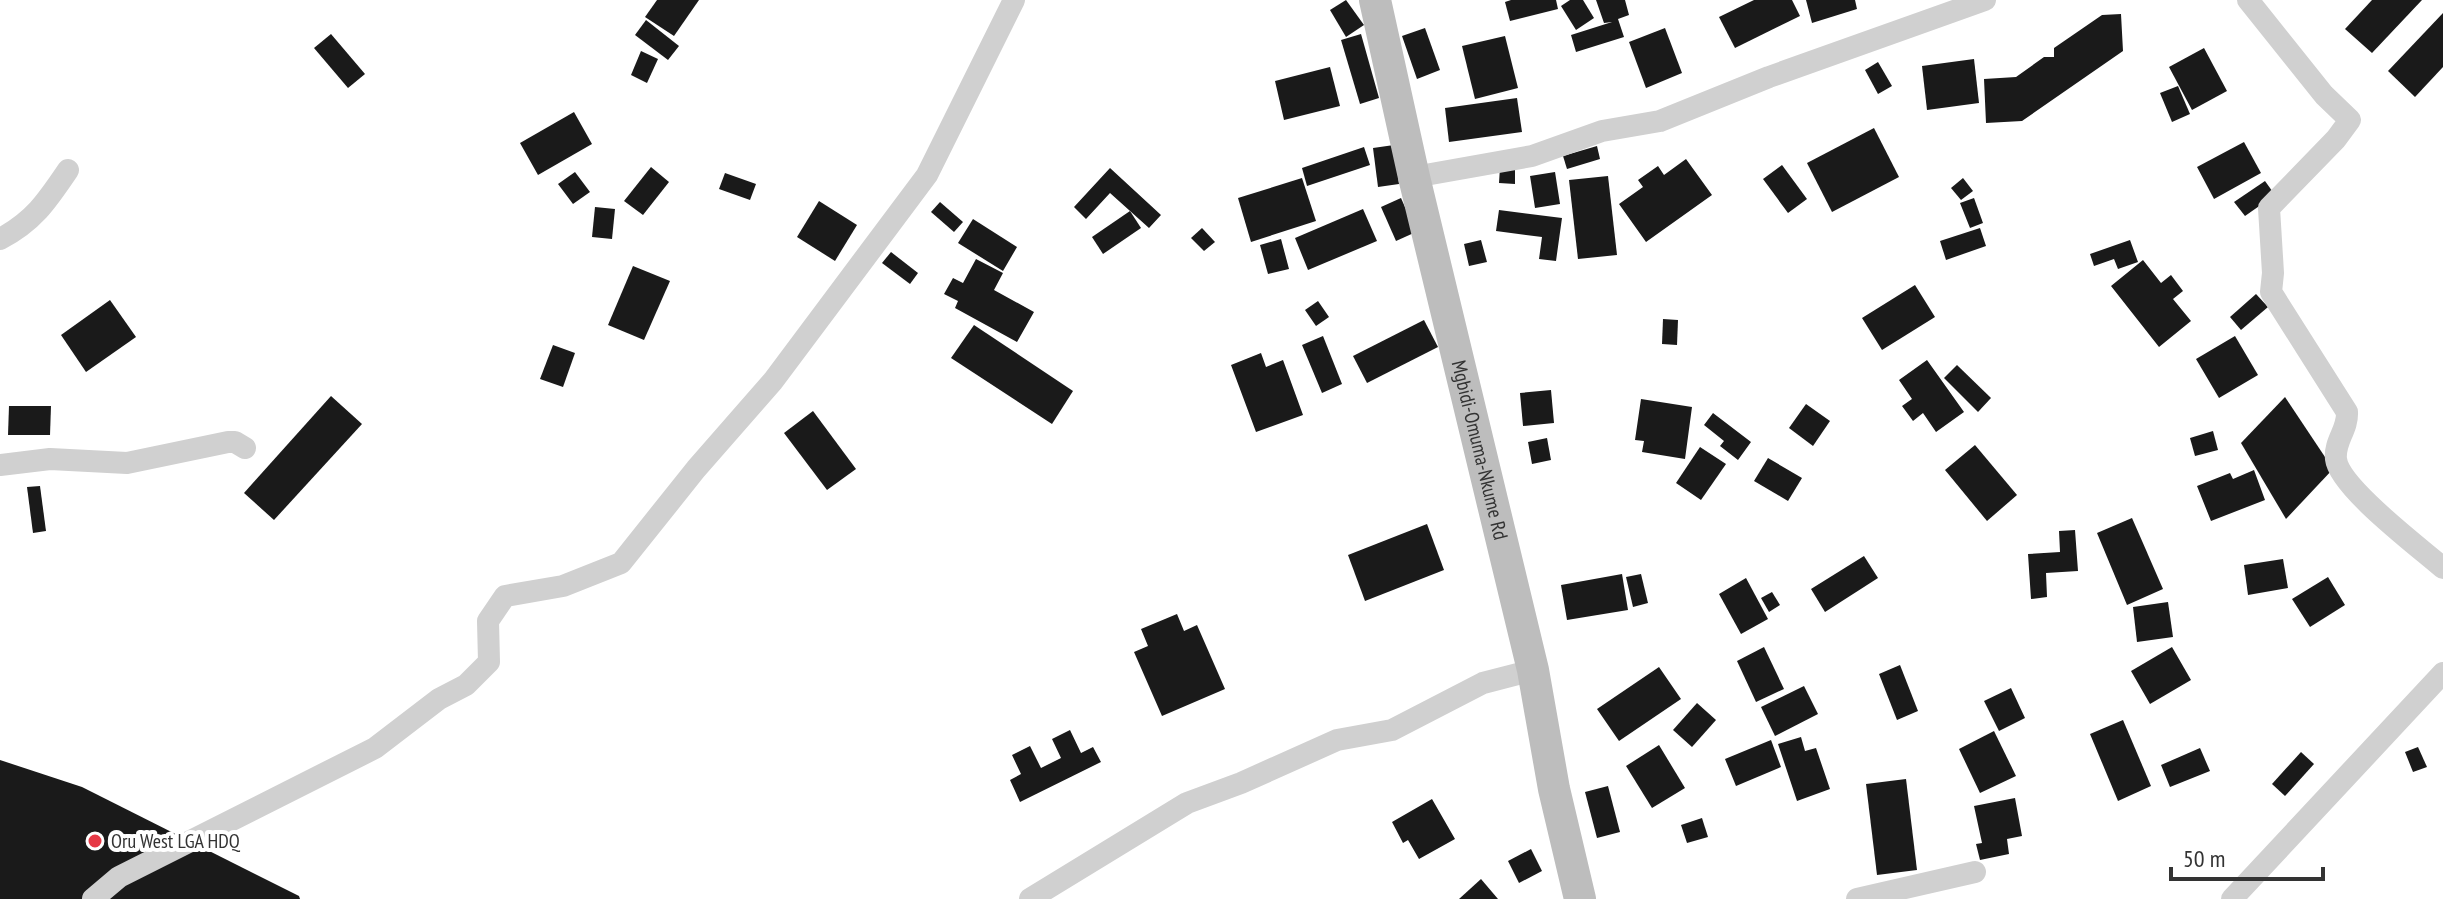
<svg xmlns="http://www.w3.org/2000/svg" width="2443" height="899" viewBox="0 0 2443 899" font-family="'PT Sans Narrow',sans-serif">
	<style>
		.building { fill: #1a1a1a }
		.lines { fill: none; stroke-linecap: round; stroke-linejoin: round }
		.street { stroke: #d0d0d0; stroke-width: 22 }
		.secondary { stroke: #bdbdbd; stroke-width: 32 }
		.poi-dot { fill: #e63946; stroke: #fff; stroke-width: 3 }
		.labels { text-anchor: middle; stroke-width: 8; stroke-linejoin: round; paint-order: stroke }
		.street-label { font-size: 20px; fill: #333; stroke: #fff }
		.poi-label { font-size: 20px; fill: #333; stroke: #fff; text-anchor: start }
	</style>
	<rect width="100%" height="100%" fill="#fff"/>
	<!-- building -->
	<g class="building">
		<polygon points="657,0 699,0 674,36 645,17"/>
		<polygon points="1346,0 1364,25 1346,37 1330,10"/>
		<polygon points="1511,0 1556,0 1558,9 1510,21 1505,2"/>
		<polygon points="1570,0 1583,0 1594,18 1576,30 1561,6"/>
		<polygon points="1596,0 1625,0 1629,15 1618,19 1624,37 1576,52 1571,35 1612,22 1604,23"/>
		<polygon points="1754,0 1792,0 1800,16 1735,48 1719,17"/>
		<polygon points="1806,0 1855,0 1857,9 1812,23"/>
		<polygon points="2372,0 2422,0 2372,53 2345,29"/>
		<polygon points="2443,13 2443,67 2415,97 2388,71"/>
		<polygon points="2121,14 2123,51 2022,121 1986,123 1984,79 2016,77 2044,57 2054,57 2054,48 2102,15"/>
		<polygon points="646,20 679,46 668,60 635,35"/>
		<polygon points="1425,28 1440,70 1417,79 1402,36"/>
		<polygon points="1665,28 1682,73 1646,88 1629,42"/>
		<polygon points="331,34 365,74 348,88 314,48"/>
		<polygon points="1361,34 1379,98 1360,104 1341,40"/>
		<polygon points="1505,36 1518,88 1475,99 1462,46"/>
		<polygon points="2204,48 2227,91 2192,110 2169,67"/>
		<polygon points="641,51 658,59 647,83 631,75"/>
		<polygon points="1974,59 1979,103 1927,110 1922,66"/>
		<polygon points="1878,62 1892,86 1878,94 1865,70"/>
		<polygon points="1330,67 1340,106 1284,120 1275,81"/>
		<polygon points="2178,86 2190,114 2172,122 2160,93"/>
		<polygon points="1517,98 1522,132 1449,142 1445,108"/>
		<polygon points="574,112 592,144 538,175 520,143"/>
		<polygon points="1874,128 1899,177 1832,212 1807,163"/>
		<polygon points="2244,142 2261,173 2214,199 2197,167"/>
		<polygon points="1394,145 1399,184 1378,187 1373,148"/>
		<polygon points="1597,146 1600,159 1567,169 1563,156"/>
		<polygon points="1364,147 1370,165 1307,186 1302,168"/>
		<polygon points="1686,159 1712,195 1646,242 1619,204 1643,187 1638,180 1658,166 1664,175"/>
		<polygon points="1782,165 1807,199 1788,213 1763,179"/>
		<polygon points="651,167 669,182 643,215 624,201"/>
		<polygon points="1500,167 1515,168 1515,184 1499,183"/>
		<polygon points="1110,168 1161,215 1149,228 1110,193 1086,219 1074,207"/>
		<polygon points="575,172 590,192 573,204 558,184"/>
		<polygon points="1555,172 1560,204 1535,208 1530,176"/>
		<polygon points="725,173 756,184 750,200 719,189"/>
		<polygon points="1608,176 1617,255 1578,259 1569,180"/>
		<polygon points="1302,178 1316,221 1251,242 1238,198"/>
		<polygon points="1963,178 1973,191 1961,200 1951,188"/>
		<polygon points="2265,181 2275,195 2245,216 2234,202"/>
		<polygon points="1401,198 1416,232 1396,241 1381,207"/>
		<polygon points="1974,198 1983,223 1970,228 1960,203"/>
		<polygon points="819,201 857,225 835,261 797,237"/>
		<polygon points="940,202 963,222 954,232 931,212"/>
		<polygon points="595,207 615,209 612,239 592,237"/>
		<polygon points="1363,209 1377,241 1308,270 1295,238"/>
		<polygon points="1499,210 1562,218 1556,261 1539,259 1542,237 1496,231"/>
		<polygon points="1130,211 1141,228 1103,254 1092,237"/>
		<polygon points="973,219 1017,247 1003,271 958,243"/>
		<polygon points="1202,228 1215,242 1204,251 1191,238"/>
		<polygon points="1980,228 1986,246 1946,260 1940,241"/>
		<polygon points="1281,239 1289,269 1268,274 1260,245"/>
		<polygon points="1481,240 1487,262 1469,266 1464,244"/>
		<polygon points="2130,240 2138,262 2118,269 2114,259 2094,266 2090,254"/>
		<polygon points="891,252 918,273 910,284 882,263"/>
		<polygon points="976,259 1003,273 994,290 1034,312 1017,342 955,308 958,301 944,294 953,278 963,283"/>
		<polygon points="2143,260 2161,283 2171,275 2183,291 2173,299 2191,321 2159,347 2111,286"/>
		<polygon points="633,266 670,281 644,340 608,325"/>
		<polygon points="1915,285 1935,317 1882,350 1862,318"/>
		<polygon points="2256,294 2268,307 2241,330 2230,317"/>
		<polygon points="110,300 136,337 86,372 61,335"/>
		<polygon points="1318,301 1329,317 1316,326 1305,310"/>
		<polygon points="1663,319 1678,320 1677,345 1662,344"/>
		<polygon points="1424,320 1438,347 1367,383 1353,356"/>
		<polygon points="974,325 1073,391 1052,424 951,358"/>
		<polygon points="1323,336 1342,384 1322,393 1302,345"/>
		<polygon points="2235,336 2258,375 2219,398 2196,359"/>
		<polygon points="553,345 575,353 563,387 540,379"/>
		<polygon points="1261,353 1266,367 1283,360 1303,415 1256,432 1231,365"/>
		<polygon points="1927,360 1964,412 1936,432 1923,413 1913,421 1902,406 1912,399 1899,380"/>
		<polygon points="1957,365 1991,398 1978,412 1944,378"/>
		<polygon points="1551,390 1554,423 1523,426 1520,393"/>
		<polygon points="331,396 362,424 274,520 244,493"/>
		<polygon points="2285,397 2333,469 2286,519 2241,443"/>
		<polygon points="1641,399 1692,407 1685,459 1642,452 1644,441 1635,440"/>
		<polygon points="1806,404 1830,421 1813,446 1789,428"/>
		<polygon points="9,406 51,406 50,435 8,435"/>
		<polygon points="813,411 856,469 827,490 784,433"/>
		<polygon points="1713,413 1751,442 1738,460 1720,446 1724,441 1704,425"/>
		<polygon points="2213,431 2218,450 2195,456 2190,438"/>
		<polygon points="1547,438 1551,460 1532,464 1528,442"/>
		<polygon points="1975,445 2017,495 1987,521 1945,470"/>
		<polygon points="1700,447 1726,464 1701,500 1676,483"/>
		<polygon points="1768,458 1802,478 1788,501 1754,481"/>
		<polygon points="2254,470 2265,500 2211,521 2197,486 2230,473 2233,479"/>
		<polygon points="40,486 46,531 33,533 27,487"/>
		<polygon points="2132,518 2163,589 2127,605 2097,533"/>
		<polygon points="1427,524 1444,570 1365,601 1348,555"/>
		<polygon points="2075,530 2078,571 2046,573 2047,597 2031,599 2028,554 2060,552 2059,531"/>
		<polygon points="1864,556 1878,578 1825,612 1811,589"/>
		<polygon points="2283,559 2288,588 2248,595 2244,565"/>
		<polygon points="1622,574 1628,610 1567,620 1561,585"/>
		<polygon points="1641,574 1648,603 1633,607 1626,577"/>
		<polygon points="2328,577 2345,605 2310,627 2292,599"/>
		<polygon points="1746,578 1768,619 1741,634 1719,594"/>
		<polygon points="1772,592 1780,605 1769,612 1761,598"/>
		<polygon points="2168,602 2173,637 2137,642 2133,607"/>
		<polygon points="1177,614 1184,631 1197,625 1225,689 1162,716 1134,652 1148,646 1141,629"/>
		<polygon points="1764,647 1784,689 1756,702 1737,661"/>
		<polygon points="2172,647 2191,680 2150,704 2131,671"/>
		<polygon points="1900,665 1918,711 1897,720 1879,674"/>
		<polygon points="1659,667 1681,699 1619,741 1597,709"/>
		<polygon points="1804,686 1818,714 1775,736 1761,707"/>
		<polygon points="2011,688 2025,718 1999,731 1984,701"/>
		<polygon points="1697,703 1716,720 1692,747 1673,730"/>
		<polygon points="2123,720 2151,786 2118,801 2090,734"/>
		<polygon points="1070,730 1081,753 1093,747 1101,762 1020,802 1010,780 1021,774 1012,755 1030,746 1041,768 1061,758 1052,739"/>
		<polygon points="1994,731 2016,776 1980,793 1959,749"/>
		<polygon points="1801,737 1805,751 1816,748 1830,789 1797,801 1778,744"/>
		<polygon points="1771,740 1781,767 1736,786 1725,759"/>
		<polygon points="1659,745 1685,788 1652,808 1626,766"/>
		<polygon points="2418,747 2427,767 2413,772 2405,752"/>
		<polygon points="2200,748 2210,771 2170,787 2161,765"/>
		<polygon points="2301,752 2314,764 2285,796 2272,784"/>
		<polygon points="0,760 82,787 299,896 300,899 0,899"/>
		<polygon points="1906,779 1917,870 1877,875 1866,784"/>
		<polygon points="1608,786 1620,832 1597,838 1585,792"/>
		<polygon points="2015,798 2022,836 2007,839 2009,854 1980,860 1976,844 1982,843 1974,806"/>
		<polygon points="1432,799 1455,839 1419,859 1408,840 1403,843 1392,822"/>
		<polygon points="1702,818 1708,837 1687,843 1681,825"/>
		<polygon points="1531,849 1542,871 1519,883 1508,861"/>
		<polygon points="1481,879 1498,899 1459,899"/>
	</g>
	<g class="lines">
		<!-- street -->
		<g class="street">
			<path d="M 2248,0 L 2324,95 L 2350,120 L 2336,139 L 2269,208 L 2273,273 L 2271,292 L 2347,412 C 2348,430 2334,441 2336,459 C 2339,487 2419,547 2443,568"/>
			<polyline points="1414,177 1532,156 1602,131 1660,121 1769,77 1985,0"/>
			<path d="M 0,239 C 34,221 47,201 68,170"/>
			<polyline points="0,465 50,459 127,463 228,442 235,442 245,448"/>
			<polyline points="93,899 119,877 375,748 439,699 466,685 489,662 488,621 505,596 563,586 621,563 696,469 773,381 927,175 1014,0"/>
			<polyline points="1030,899 1187,803 1241,783 1337,740 1392,730 1483,683 1533,670"/>
			<polyline points="1857,899 1975,872"/>
			<polyline points="2232,899 2443,673"/>
		</g>
		<!-- secondary -->
		<path class="secondary" id="s1" d="M 1375,0 L 1414,177 L 1533,670 L 1554,789 L 1580,899"/>
	</g>
	<!-- markers -->
	<circle class="poi-dot" cx="95" cy="841" r="8"/>
	<g class="labels">
		<!-- street labels -->
		<g class="street-label">
			<text dy="7" stroke="none"><textPath href="#s1" startOffset="462">Mgbidi-Omuma-Nkume Rd</textPath></text>
		</g>
		<!-- poi labels -->
		<g class="poi-label">
			<text x="111" y="848">Oru West LGA HDQ</text>
		</g>
	</g>
	<!-- scale -->
	<path d="M2171 867v12h152v-12" fill="none" stroke="#333333" stroke-width="4"/>
	<text x="2183" y="867" font-size="24" fill="#333333" stroke="#ffffff" stroke-width="6" paint-order="stroke">50 m</text>
</svg>
